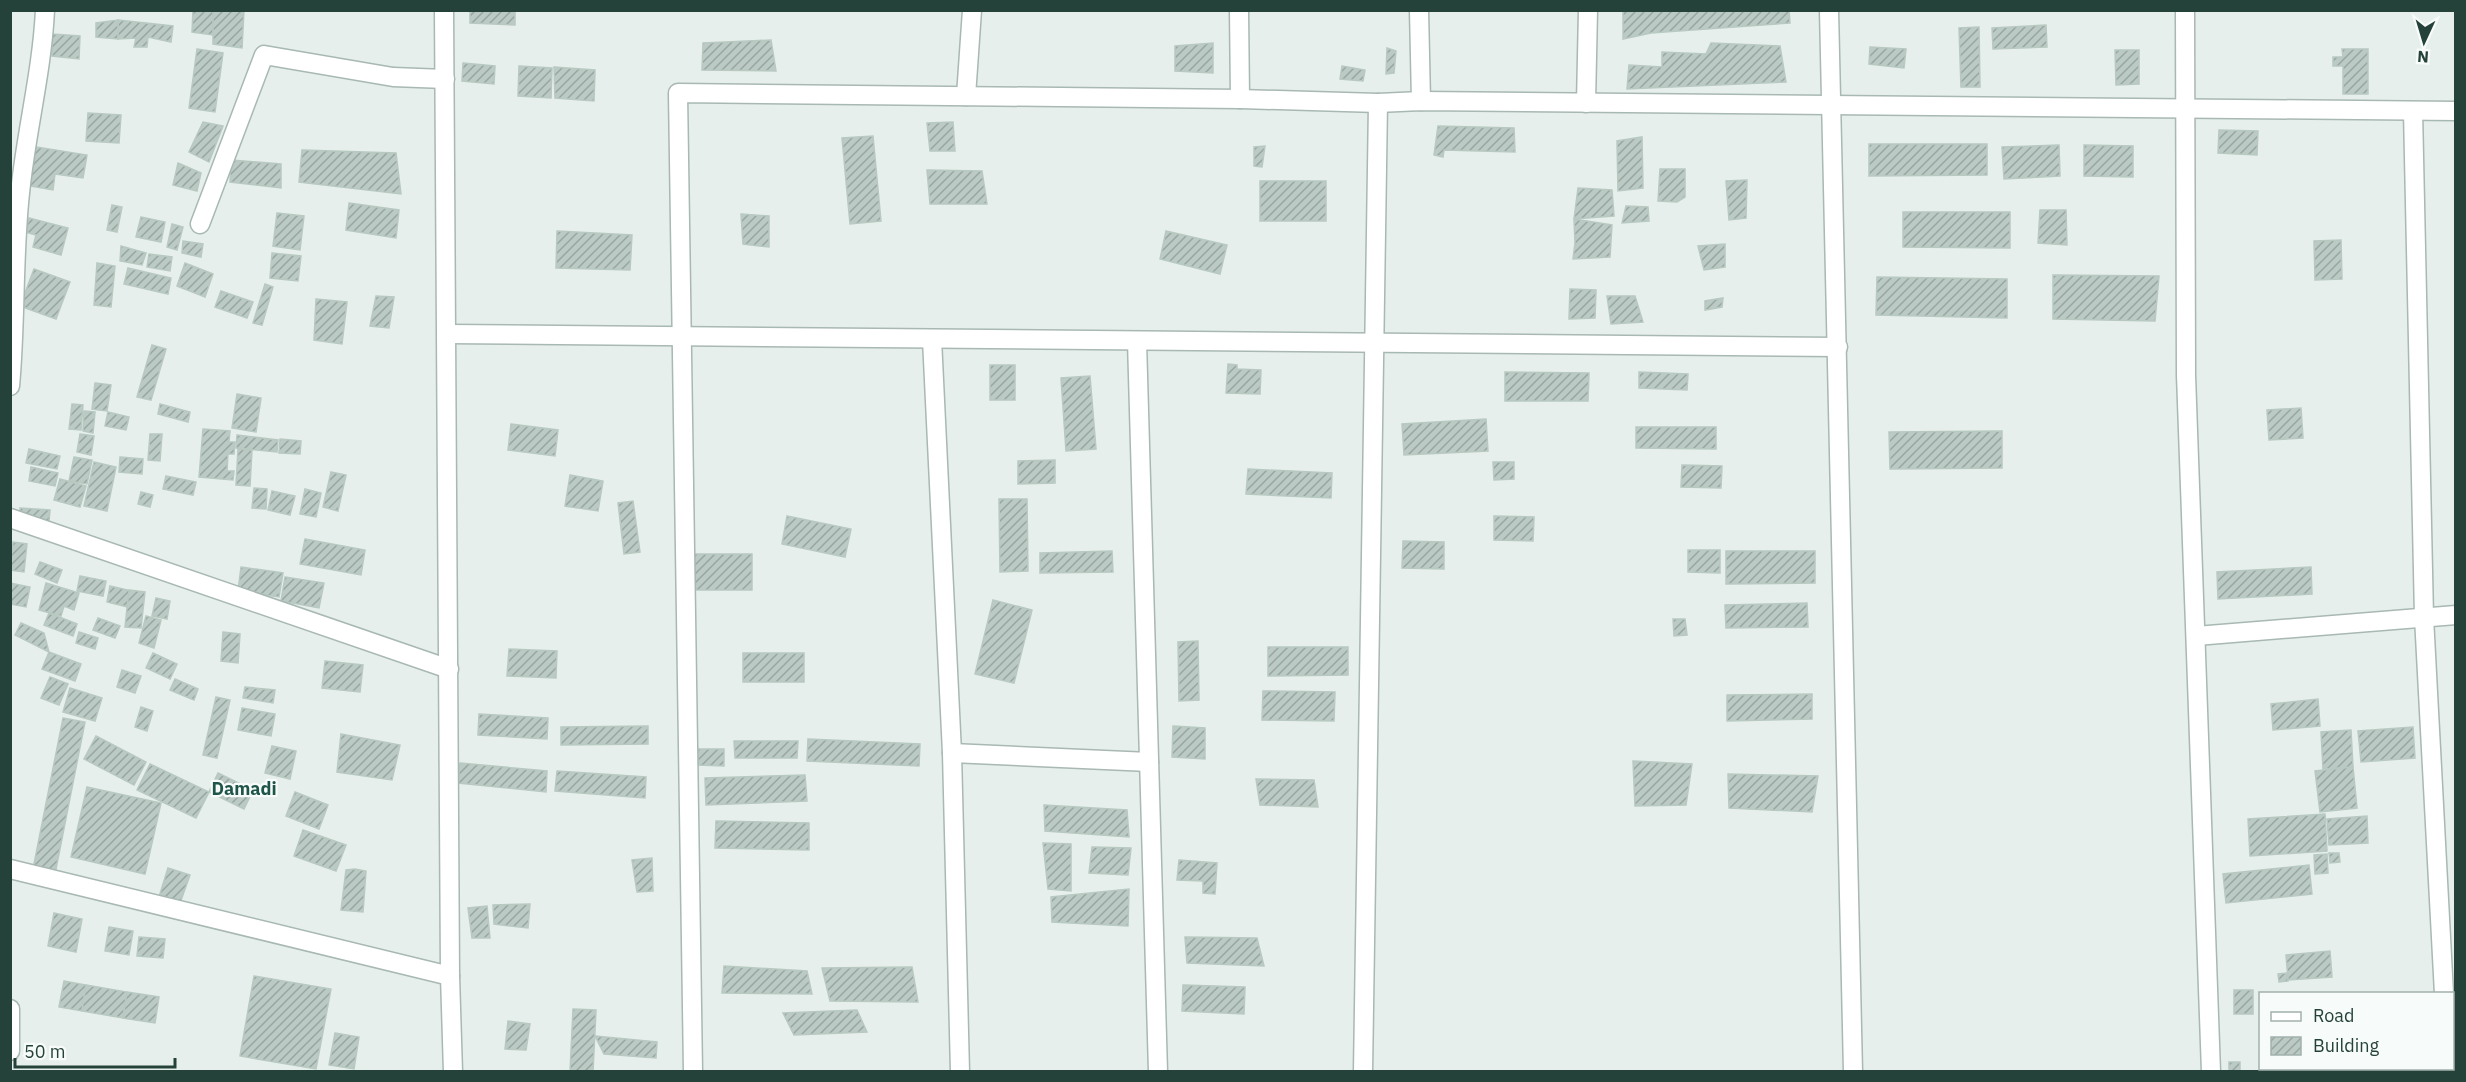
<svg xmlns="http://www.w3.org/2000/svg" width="2466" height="1082" viewBox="0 0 2466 1082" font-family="'IBM Plex Sans',sans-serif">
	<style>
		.building { fill: url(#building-hatch); stroke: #b8c9c2; stroke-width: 1.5 }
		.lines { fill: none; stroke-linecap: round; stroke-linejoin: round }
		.minor-casing { stroke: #a8b8b2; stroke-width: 21 }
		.minor { stroke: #fff; stroke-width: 18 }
		.labels { text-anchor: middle; stroke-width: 4.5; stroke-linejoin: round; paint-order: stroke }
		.quarter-label { font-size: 18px; font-weight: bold; fill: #1f5548; stroke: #f7fbf9 }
	</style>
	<defs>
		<pattern id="building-hatch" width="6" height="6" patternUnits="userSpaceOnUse" patternTransform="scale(1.5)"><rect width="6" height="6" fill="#bbcac4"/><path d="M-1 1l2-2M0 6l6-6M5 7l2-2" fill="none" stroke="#98a6a0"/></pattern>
	</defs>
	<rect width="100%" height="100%" fill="#e6efeb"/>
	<!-- building -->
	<g class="building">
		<polygon points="193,10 215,10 213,35 192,32"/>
		<polygon points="213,10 244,10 242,48 213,44"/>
		<polygon points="470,10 515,10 515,25 470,23"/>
		<polygon points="1623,10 1789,10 1790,23 1651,33 1623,39"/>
		<polygon points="118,20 173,26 171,42 148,37 147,47 134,47 136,38 118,39"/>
		<polygon points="118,20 118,39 96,37 96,23"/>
		<polygon points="2046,25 2047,47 1993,49 1992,28"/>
		<polygon points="1979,27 1980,87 1961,87 1959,28"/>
		<polygon points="52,34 80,36 79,59 52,56"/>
		<polygon points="771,40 776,71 702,70 703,43"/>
		<polygon points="1213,43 1213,73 1175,71 1175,46"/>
		<polygon points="1711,43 1780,46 1786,82 1627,89 1629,65 1662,67 1662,52 1706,54"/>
		<polygon points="1870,47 1906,49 1904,68 1869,64"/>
		<polygon points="1387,48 1396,51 1394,73 1386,74"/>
		<polygon points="197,49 223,53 215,112 189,108"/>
		<polygon points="2342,49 2368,49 2368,94 2343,94 2343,66 2333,66 2333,57 2343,57"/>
		<polygon points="2115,50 2139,50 2139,84 2116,85"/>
		<polygon points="463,63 495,66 494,84 462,81"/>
		<polygon points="519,66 552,68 551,98 518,96"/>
		<polygon points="1342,66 1365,70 1363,81 1340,79"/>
		<polygon points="554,67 595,70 594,101 555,98"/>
		<polygon points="88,113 121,115 119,143 86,141"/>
		<polygon points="203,122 223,126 209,162 189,152"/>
		<polygon points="953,122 955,151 930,151 927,123"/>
		<polygon points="1438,126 1514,128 1515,152 1444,150 1443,157 1434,155"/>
		<polygon points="2219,130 2258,131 2257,155 2218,153"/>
		<polygon points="873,136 881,221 850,224 842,138"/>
		<polygon points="1642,137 1643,188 1618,191 1617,141"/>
		<polygon points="1869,144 1987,144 1987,175 1869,176"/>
		<polygon points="2059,145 2060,176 2004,179 2002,147"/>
		<polygon points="2084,145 2133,146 2133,177 2084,176"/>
		<polygon points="30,146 87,155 83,178 55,174 53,190 24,185"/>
		<polygon points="1265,146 1262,167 1254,166 1254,147"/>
		<polygon points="302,150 396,153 401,194 299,182"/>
		<polygon points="231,160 281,164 281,188 230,182"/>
		<polygon points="178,163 201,173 197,191 173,185"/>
		<polygon points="1660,169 1685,169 1685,197 1677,202 1658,201"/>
		<polygon points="927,170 982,171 987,204 930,204"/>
		<polygon points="1747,180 1746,218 1729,220 1726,181"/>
		<rect x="1260" y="181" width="66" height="40"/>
		<polygon points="1578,188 1612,190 1614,216 1574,219"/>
		<polygon points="349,203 399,210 396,238 346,230"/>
		<polygon points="112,205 122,207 117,232 107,230"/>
		<polygon points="1626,206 1648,207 1649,221 1622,223"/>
		<polygon points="2040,210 2066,210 2067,245 2038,243"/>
		<polygon points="1903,212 2010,212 2010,248 1903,247"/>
		<polygon points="277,213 304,216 300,250 273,246"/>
		<polygon points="741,214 769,216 769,247 743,244"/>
		<polygon points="141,217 165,222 161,242 136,237"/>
		<polygon points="29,218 68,228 61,255 33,247 36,235 25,232"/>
		<polygon points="1574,219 1612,225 1610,257 1573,259 1575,243"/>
		<polygon points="172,224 183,227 177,250 167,247"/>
		<polygon points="557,231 632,235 630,270 556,268"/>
		<polygon points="1166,231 1227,245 1220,274 1160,259"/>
		<polygon points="2341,240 2342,279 2315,280 2314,241"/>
		<polygon points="183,241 203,244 201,257 182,253"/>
		<polygon points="1725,244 1725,267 1704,270 1698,246"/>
		<polygon points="121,246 146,253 142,265 120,261"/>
		<polygon points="272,253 301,256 298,281 270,278"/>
		<polygon points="149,254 172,257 170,271 147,267"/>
		<polygon points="97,263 115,266 111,307 94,305"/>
		<polygon points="185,263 213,274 205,297 177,286"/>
		<polygon points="128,268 171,278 168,294 124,284"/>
		<polygon points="34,269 70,282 56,319 20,306"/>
		<polygon points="2053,275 2159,276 2155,321 2053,319"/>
		<polygon points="1877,277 2007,279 2007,318 1876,315"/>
		<polygon points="265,284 273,287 262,325 253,323"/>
		<polygon points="1570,289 1596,290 1595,318 1569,319"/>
		<polygon points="221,291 253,302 247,318 215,307"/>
		<polygon points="376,296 394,297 389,328 370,326"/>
		<polygon points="1607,296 1635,296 1643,322 1611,324"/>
		<polygon points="1723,298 1722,307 1705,310 1705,301"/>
		<polygon points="316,299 347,302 342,344 314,340"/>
		<polygon points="152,345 166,349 151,400 137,397"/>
		<polygon points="1228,364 1237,365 1237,369 1261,370 1260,394 1226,393"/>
		<rect x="990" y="365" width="25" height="35"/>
		<polygon points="1505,372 1589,373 1588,401 1505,401"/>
		<polygon points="1639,372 1688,374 1687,390 1639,388"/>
		<polygon points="1090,376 1096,449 1066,451 1061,378"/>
		<polygon points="95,383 111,385 107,411 92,409"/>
		<polygon points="237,394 261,398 256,432 232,428"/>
		<polygon points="72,404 83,405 81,430 69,429"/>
		<polygon points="160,404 190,412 188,422 158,414"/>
		<polygon points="2301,408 2303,438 2269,440 2267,410"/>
		<polygon points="84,411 95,412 93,433 83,431"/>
		<polygon points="108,412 129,417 126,430 105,426"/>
		<polygon points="1486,419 1488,451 1404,455 1402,424"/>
		<polygon points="511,424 558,430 555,456 508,450"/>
		<polygon points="1636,427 1716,427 1716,449 1636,448"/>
		<polygon points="203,429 230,431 229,442 235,442 234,454 228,454 227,471 234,471 233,480 199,477"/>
		<polygon points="2002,431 2002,468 1890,469 1889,432"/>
		<polygon points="80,434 94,436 91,455 77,452"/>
		<polygon points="150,434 162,434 160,461 148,460"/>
		<polygon points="237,435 278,440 277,452 236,448"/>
		<polygon points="280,439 301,441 300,454 279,453"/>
		<polygon points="29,449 60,456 57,469 26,463"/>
		<polygon points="238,449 252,450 250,486 236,485"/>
		<polygon points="74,457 92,460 87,484 69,481"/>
		<polygon points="120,457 143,459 142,474 119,472"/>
		<polygon points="1055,460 1055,483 1018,484 1018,461"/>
		<polygon points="94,462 116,467 107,511 84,506"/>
		<polygon points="1493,462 1514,462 1514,479 1494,480"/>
		<polygon points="1682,465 1722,466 1721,488 1681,487"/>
		<polygon points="31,467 58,473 55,486 29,481"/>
		<polygon points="1248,469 1332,473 1331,498 1246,494"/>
		<polygon points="331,472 346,475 338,511 323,507"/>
		<polygon points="570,475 603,481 598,511 565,506"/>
		<polygon points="166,476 196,482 193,495 163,489"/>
		<polygon points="60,479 86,486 80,507 54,500"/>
		<polygon points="254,488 267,489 266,509 252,508"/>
		<polygon points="305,489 321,493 316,517 300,514"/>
		<polygon points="272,491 295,496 290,515 268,510"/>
		<polygon points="141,492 153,495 150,507 138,504"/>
		<polygon points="999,499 1027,499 1028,571 1000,572"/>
		<polygon points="633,501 640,552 624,554 618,503"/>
		<polygon points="20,508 50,510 49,522 20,520"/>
		<polygon points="787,516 851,529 845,557 782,544"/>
		<polygon points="1494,516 1534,517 1533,541 1494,540"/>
		<polygon points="305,539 365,550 361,575 300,564"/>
		<polygon points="1403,541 1444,542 1444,569 1402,568"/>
		<polygon points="13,542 27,544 24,572 10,570"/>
		<polygon points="1688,550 1720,550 1720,573 1688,572"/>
		<polygon points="1112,551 1113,572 1040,573 1040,553"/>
		<polygon points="1726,551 1815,551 1815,583 1726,584"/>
		<rect x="692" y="554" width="60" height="36"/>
		<polygon points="40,562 62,570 57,583 35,574"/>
		<polygon points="241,567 283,573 279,597 238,591"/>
		<polygon points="2311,567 2312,594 2218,599 2217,572"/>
		<polygon points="80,576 106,581 103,596 77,591"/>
		<polygon points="285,577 324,583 319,608 281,601"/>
		<polygon points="10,583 30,587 26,607 10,604"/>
		<polygon points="46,583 79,593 74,610 64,606 61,616 39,610"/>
		<polygon points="110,586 132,591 128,607 107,602"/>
		<polygon points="129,590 145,592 141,628 125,627"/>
		<polygon points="156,598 170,601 167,619 152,616"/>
		<polygon points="993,600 1032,610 1014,683 975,674"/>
		<polygon points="1807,603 1808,627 1726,628 1725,605"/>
		<polygon points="49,613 77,624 73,636 44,625"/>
		<polygon points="146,616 161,620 154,648 139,643"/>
		<polygon points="98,618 120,626 115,638 93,630"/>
		<polygon points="1673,619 1685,619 1687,635 1674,636"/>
		<polygon points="21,623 44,633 49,652 15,635"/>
		<polygon points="79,632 98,638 95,649 76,643"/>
		<polygon points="223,632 240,634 238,663 221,661"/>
		<polygon points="1198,641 1199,700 1179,701 1178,642"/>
		<polygon points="1268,647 1348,647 1348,675 1268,676"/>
		<polygon points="509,649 557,651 556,678 507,676"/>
		<polygon points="49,652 81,664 75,681 42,669"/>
		<polygon points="153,653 177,664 170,679 146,668"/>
		<rect x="743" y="653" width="61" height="29"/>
		<polygon points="325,661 363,665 360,692 322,688"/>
		<polygon points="122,670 141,676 135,693 117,687"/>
		<polygon points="50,677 68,684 59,705 41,698"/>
		<polygon points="175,679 198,689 194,700 170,690"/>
		<polygon points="245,687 275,690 273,703 243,698"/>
		<polygon points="70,688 102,698 95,721 63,712"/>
		<polygon points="1263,691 1335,692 1334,721 1262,720"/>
		<polygon points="1812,694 1812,719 1727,721 1727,695"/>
		<polygon points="216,697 230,700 217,758 203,755"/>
		<polygon points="2318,699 2320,726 2273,730 2271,704"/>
		<polygon points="141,707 153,711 147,731 135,727"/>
		<polygon points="242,708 275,714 271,736 238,730"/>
		<polygon points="479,714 548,718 547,739 478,735"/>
		<polygon points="63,718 85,722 55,874 33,869"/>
		<polygon points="648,726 648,744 561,745 561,727"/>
		<polygon points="1173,726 1205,728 1205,759 1172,757"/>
		<polygon points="2413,727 2415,758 2361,762 2358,731"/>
		<polygon points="2351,730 2353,767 2323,769 2321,732"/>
		<polygon points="341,734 400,745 392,780 337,772"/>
		<polygon points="96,736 146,762 134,785 84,759"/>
		<polygon points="808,739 920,744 919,766 807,761"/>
		<polygon points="734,741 798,741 797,758 735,758"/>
		<polygon points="272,746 296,751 290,779 265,773"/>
		<polygon points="698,749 724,749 724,766 698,765"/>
		<polygon points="1633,761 1692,764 1686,805 1635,806"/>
		<polygon points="460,763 547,771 546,792 458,783"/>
		<polygon points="150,764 209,792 196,818 137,790"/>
		<polygon points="2353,767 2357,808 2320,812 2315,771"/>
		<polygon points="557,771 646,777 645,798 555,791"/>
		<polygon points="218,773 253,790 244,809 209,792"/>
		<polygon points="1728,774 1818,776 1812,812 1729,808"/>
		<polygon points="805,775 807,801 706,805 705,778"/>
		<polygon points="1256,779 1314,780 1318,807 1260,805"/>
		<polygon points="87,787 161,803 145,874 71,857"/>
		<polygon points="295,792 328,805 319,829 286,816"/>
		<polygon points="1044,805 1127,810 1129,837 1045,831"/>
		<polygon points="2325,814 2327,851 2250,856 2248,819"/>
		<polygon points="2367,816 2368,843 2329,845 2327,819"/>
		<polygon points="716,821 809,823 809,850 715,848"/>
		<polygon points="303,830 346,845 336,871 294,856"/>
		<polygon points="1043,843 1071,844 1071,891 1048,889"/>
		<polygon points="1092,847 1131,848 1128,875 1089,873"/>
		<polygon points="2329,853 2339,853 2340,862 2330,863"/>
		<polygon points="2327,854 2328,873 2315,874 2314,855"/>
		<polygon points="652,858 653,891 637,892 632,860"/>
		<polygon points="1179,860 1217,863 1215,894 1203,893 1203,881 1177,880"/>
		<polygon points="2309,865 2312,894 2226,903 2223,874"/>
		<polygon points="168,868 190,875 180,903 159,897"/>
		<polygon points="355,869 366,871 363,912 341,910 346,870"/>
		<polygon points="1129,889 1128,926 1052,922 1051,897"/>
		<polygon points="530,904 528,928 494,924 493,905"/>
		<polygon points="487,906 490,938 472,938 468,908"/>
		<polygon points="54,913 82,919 76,952 48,946"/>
		<polygon points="109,927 133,931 129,955 105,951"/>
		<polygon points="139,937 165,939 163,958 137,956"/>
		<polygon points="1185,937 1257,938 1264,966 1187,963"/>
		<polygon points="2330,951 2332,977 2288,980 2286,955"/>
		<polygon points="724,966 807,971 812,994 722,993"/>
		<polygon points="912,967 918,1002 830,1001 822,968"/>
		<polygon points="2287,973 2288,981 2279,982 2278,974"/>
		<polygon points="254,976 331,989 316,1069 240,1056"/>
		<polygon points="64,981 86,985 82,1011 59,1007"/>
		<polygon points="86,985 127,992 123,1018 82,1011"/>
		<polygon points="1183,985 1245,987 1244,1014 1182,1011"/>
		<rect x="2234" y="990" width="19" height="24"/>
		<polygon points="127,992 159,997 155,1023 123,1018"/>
		<polygon points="573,1009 596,1010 593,1072 570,1072"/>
		<polygon points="857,1010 867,1032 794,1035 783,1013"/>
		<polygon points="508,1021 530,1024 526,1050 505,1049"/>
		<polygon points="335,1033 359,1037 354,1069 329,1065"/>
		<polygon points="595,1036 657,1042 656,1058 604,1054"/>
		<rect x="2229" y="1062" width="11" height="10"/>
	</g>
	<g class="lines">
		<!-- minor casing -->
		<g class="minor-casing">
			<g id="minor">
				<polyline points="444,10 450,976 453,1072"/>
				<polyline points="1239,10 1240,99"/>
				<polyline points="1419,10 1421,101"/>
				<polyline points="1829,10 1853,1072"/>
				<polyline points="2185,10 2186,375 2211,1072"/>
				<polyline points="966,96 972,10"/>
				<polyline points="1586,103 1588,10"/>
				<polyline points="2413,111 2424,617 2444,994"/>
				<polyline points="200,224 264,55 393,77 445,79"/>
				<polyline points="447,334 1838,347"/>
				<polyline points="932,339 952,753 960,1072"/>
				<polyline points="1137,341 1158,1072"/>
				<path d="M 10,386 C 16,322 13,257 20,193 C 26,132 42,72 45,10"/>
				<polyline points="10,518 449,669"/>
				<polyline points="2196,636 2456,615"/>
				<polyline points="952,753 1149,762"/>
				<polyline points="10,869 450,976"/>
				<polyline points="10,1009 10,1051"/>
				<polyline points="2448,1068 2448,1072"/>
				<polyline points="693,1072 678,93 1240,99 1378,103 1421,101 2456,111"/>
				<polyline points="1363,1072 1378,103"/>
			</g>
		</g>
		<!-- minor -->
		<use href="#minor" class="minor"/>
	</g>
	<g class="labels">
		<!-- quarter labels -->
		<g class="quarter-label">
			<text x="244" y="795">Damadi</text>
		</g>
	</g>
	<!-- border -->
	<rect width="2466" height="1082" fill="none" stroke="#24423a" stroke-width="24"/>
	<!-- legend -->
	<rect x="2259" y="992" width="195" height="78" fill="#f7fbf9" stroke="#a3b1ad" stroke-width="1.5"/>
	<rect x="2271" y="1012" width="30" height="9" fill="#ffffff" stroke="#a3b1ad" stroke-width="1.5"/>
	<text x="2313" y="1022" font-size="18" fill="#24423a">Road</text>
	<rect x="2271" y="1037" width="30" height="18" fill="url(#building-hatch)" stroke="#a3b1ad" stroke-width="1.5"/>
	<text x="2313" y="1052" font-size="18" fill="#24423a">Building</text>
	<!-- north arrow -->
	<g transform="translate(2424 42) rotate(184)" stroke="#f7fbf9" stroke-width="4.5" paint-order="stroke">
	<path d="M0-4.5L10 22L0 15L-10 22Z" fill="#24423a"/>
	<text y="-9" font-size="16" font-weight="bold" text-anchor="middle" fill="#24423a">N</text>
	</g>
	<!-- scale -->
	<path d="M15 1058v9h160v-9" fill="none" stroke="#24423a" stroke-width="3"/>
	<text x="24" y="1058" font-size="18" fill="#24423a" stroke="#f7fbf9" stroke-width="4.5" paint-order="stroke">50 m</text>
</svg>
